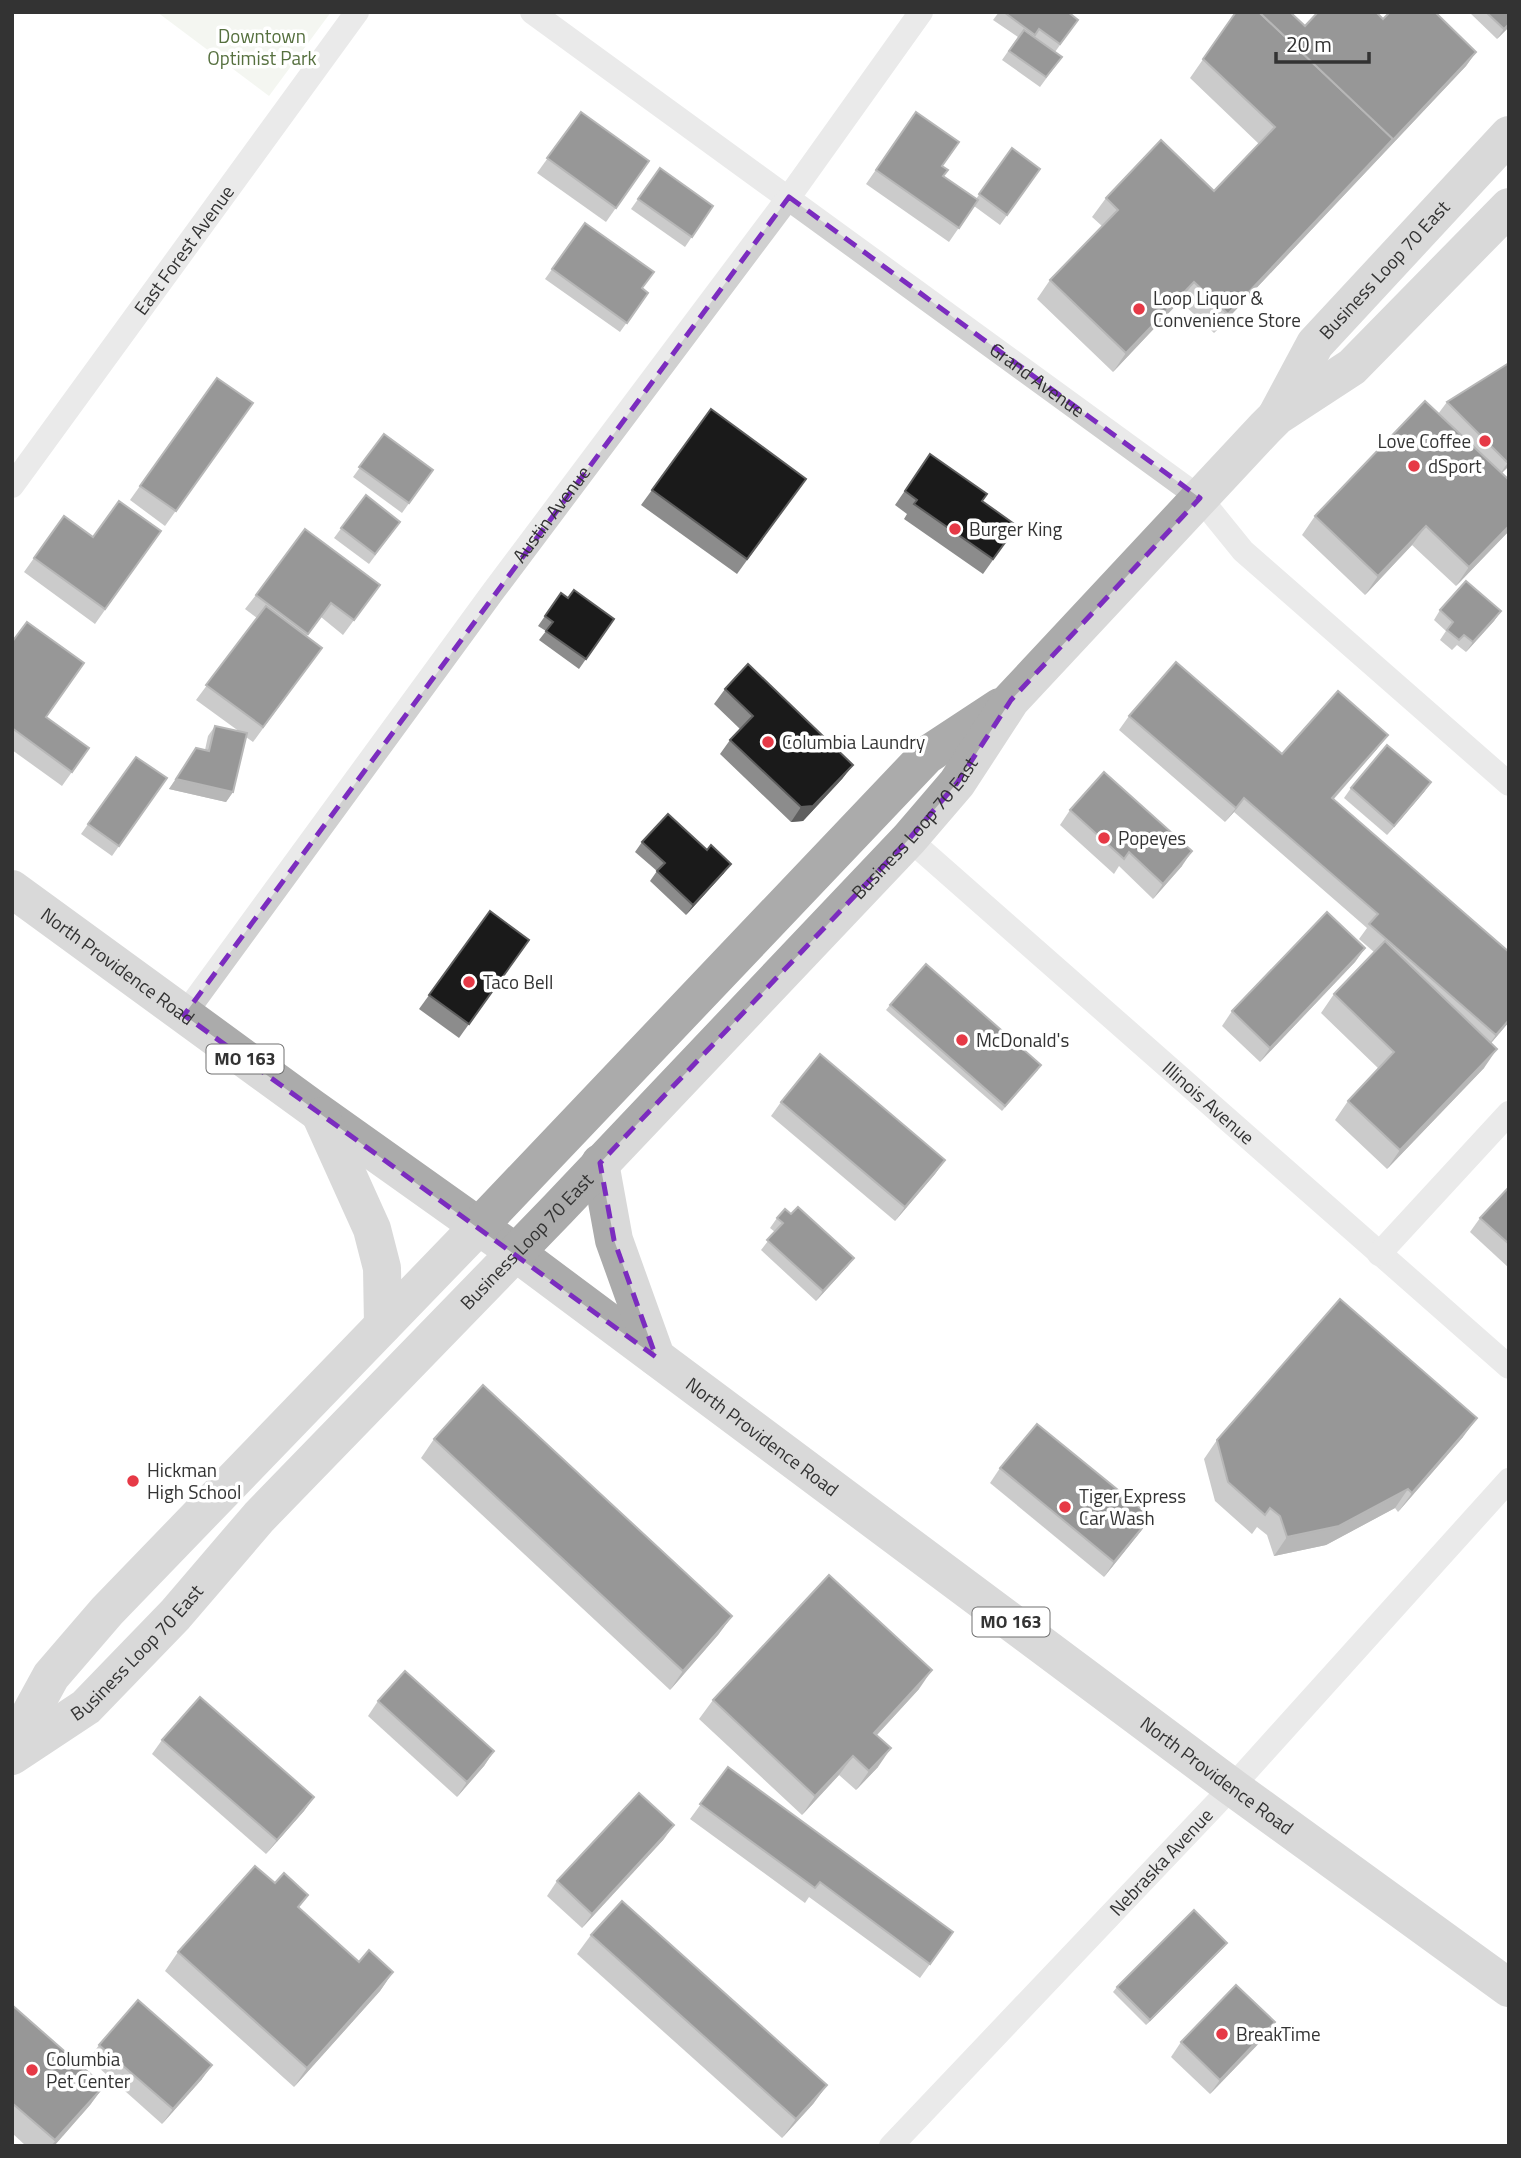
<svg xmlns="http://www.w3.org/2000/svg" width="1521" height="2158" viewBox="0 0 1521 2158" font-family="'Titillium Web',sans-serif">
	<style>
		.green { fill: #e6ecdf }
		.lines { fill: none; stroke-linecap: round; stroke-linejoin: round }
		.minor { stroke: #d0d0d0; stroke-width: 24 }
		.primary { stroke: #ababab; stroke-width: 38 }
		.wall { fill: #8c8c8c }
		.shaded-wall { fill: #5f5f5f }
		.building { fill: #1a1a1a; stroke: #5f5f5f; stroke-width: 2 }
		.marked { fill: none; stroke: #7b2cbf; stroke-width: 5; stroke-dasharray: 14 9; stroke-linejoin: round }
		.poi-dot { fill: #e63946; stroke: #fff; stroke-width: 2.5 }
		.labels { text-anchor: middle; stroke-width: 7; stroke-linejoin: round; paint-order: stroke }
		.shield { fill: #fff; stroke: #707070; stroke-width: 2 }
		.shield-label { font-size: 18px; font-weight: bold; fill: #333 }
		.park-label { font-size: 19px; fill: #56703f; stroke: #fff }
		.street-label { font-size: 19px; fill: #333; stroke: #fff }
		.poi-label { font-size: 19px; fill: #333; stroke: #fff; text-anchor: start }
	</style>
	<rect width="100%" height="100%" fill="#fff"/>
	<!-- green -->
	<polygon class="green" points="157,12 331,12 269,96"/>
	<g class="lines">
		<!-- minor -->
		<g class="minor">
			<path id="s1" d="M 532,12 L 1200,498 L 1243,551 L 1509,784"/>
			<path id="s2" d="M 12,486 L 357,12"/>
			<path id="s3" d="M 909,839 L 1509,1367"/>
			<path id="s4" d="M 184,1015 L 492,593 L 789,197 L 921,12"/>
			<polyline points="1379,1254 1509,1113"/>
			<path id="s5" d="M 891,2146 L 1232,1787 L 1509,1480"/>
		</g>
		<!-- primary -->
		<g class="primary">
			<path id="s6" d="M 1277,415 L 1315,344 L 1509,135"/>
			<path id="s7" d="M 12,889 L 311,1107 L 515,1252 L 1232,1787 L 1509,1988"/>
			<polyline points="321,1116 372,1229 382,1268 383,1325"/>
			<polyline points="600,1163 614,1240 656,1357"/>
			<polyline points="12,1747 51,1676 107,1611 479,1226 927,755 1000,707"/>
			<path id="s8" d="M 12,1756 L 86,1707 L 175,1615 L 259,1517 L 557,1210 L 909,839 L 957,783 L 1011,700 L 1265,428 L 1277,416 L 1352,367 L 1509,207"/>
		</g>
	</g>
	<!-- wall -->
	<g class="wall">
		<polygon points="999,12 1068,12 1078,20 1055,52 1062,57 1040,87 1002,60 1018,37 993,20"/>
		<polygon points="1236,12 1305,26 1383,19 1476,52 1466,66 1214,333 1180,301 1113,372 1037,299 1050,280 1102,226 1092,217 1106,198 1214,191 1259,144 1190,78"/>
		<polygon points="1469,12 1509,12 1509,27 1497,39"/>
		<polygon points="581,112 649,161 606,222 537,173"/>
		<polygon points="916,112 942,166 943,176 976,199 1012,148 1040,169 1000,225 974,206 949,242 866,184"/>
		<polygon points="660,168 713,206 685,247 631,209"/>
		<polygon points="585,223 642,289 648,293 620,332 545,279"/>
		<polygon points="1509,363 1509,466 1501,473 1509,531 1456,586 1412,545 1365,595 1302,535 1315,516 1438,414 1447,402"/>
		<polygon points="217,378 253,403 165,526 130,500"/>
		<polygon points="711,409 806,479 737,574 641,505"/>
		<polygon points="384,434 433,470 402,513 353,477"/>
		<polygon points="930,454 982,501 1017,526 983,574 904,519 907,514 895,505"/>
		<polygon points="366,495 400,522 369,564 334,538"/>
		<polygon points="64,516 93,537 161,531 95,624 24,572"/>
		<polygon points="380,585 343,635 321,617 307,636 322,648 253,742 246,737 233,792 226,802 169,789 196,748 205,750 208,736 215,726 240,732 196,700 257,618 245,609 256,595"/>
		<polygon points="568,598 614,619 579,669 539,640 546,631 538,626 545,616"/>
		<polygon points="1440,610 1501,611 1494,621 1466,652 1457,645 1452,650 1440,640 1446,631 1434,620"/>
		<polygon points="12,642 46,717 89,748 62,786 12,750"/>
		<polygon points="725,689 853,765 842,779 803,821 791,822 720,754 730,740 740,729 714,704"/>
		<polygon points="1129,716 1282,754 1377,749 1334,799 1509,1022 1491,1043 1484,1068 1387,1169 1335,1120 1348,1101 1379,1069 1321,1013 1334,994 1374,952 1359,939 1367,928 1234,812 1225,822 1119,730"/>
		<polygon points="136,757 167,778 112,856 81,834"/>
		<polygon points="1431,782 1424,792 1387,835 1344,798 1351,788"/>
		<polygon points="1070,810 1182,866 1153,899 1119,866 1114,874 1060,825"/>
		<polygon points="642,842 724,873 686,915 650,881 657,871 635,852"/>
		<polygon points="490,911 529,940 459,1038 419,1009"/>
		<polygon points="1365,948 1355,962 1260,1062 1222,1026 1232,1011"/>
		<polygon points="890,1005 1038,1070 1002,1111 886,1010"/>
		<polygon points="781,1102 945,1160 935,1174 895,1221 771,1116"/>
		<polygon points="1509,1187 1509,1268 1470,1232 1480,1218"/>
		<polygon points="791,1214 854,1258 847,1267 816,1301 761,1250 775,1232 770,1228 777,1218"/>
		<polygon points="1463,1437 1398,1512 1395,1508 1326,1545 1274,1556 1267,1535 1257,1527 1252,1534 1215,1501 1204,1459 1217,1440"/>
		<polygon points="434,1439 732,1616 718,1635 670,1690 421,1458"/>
		<polygon points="1000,1468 1151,1517 1141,1531 1104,1577 990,1483"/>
		<polygon points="919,1689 877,1735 878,1767 856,1790 839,1775 802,1815 699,1719 713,1700"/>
		<polygon points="378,1701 494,1751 484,1766 457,1797 368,1716"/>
		<polygon points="162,1740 314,1797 304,1811 266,1854 152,1754"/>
		<polygon points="728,1767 953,1932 920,1978 809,1897 805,1903 690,1819"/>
		<polygon points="664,1839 582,1928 547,1896 557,1881"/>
		<polygon points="299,1908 359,1962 393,1972 380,1991 294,2087 165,1971 178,1952"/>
		<polygon points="591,1935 827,2085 813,2104 782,2138 577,1954"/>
		<polygon points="1227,1943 1223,1948 1146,2025 1113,1992 1117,1987"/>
		<polygon points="12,2005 104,2086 90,2105 54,2146 26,2146 12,2133"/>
		<polygon points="1265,2037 1210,2094 1171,2057 1181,2042"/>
		<polygon points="99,2045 202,2079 162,2124 89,2059"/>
	</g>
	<!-- shaded-wall -->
	<g class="shaded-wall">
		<polygon points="1509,24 1509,27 1497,39 1504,29"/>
		<polygon points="1476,52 1466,66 1214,333 1228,314"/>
		<polygon points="1194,282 1180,301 1113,372 1126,353"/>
		<polygon points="1509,461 1509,466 1498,477"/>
		<polygon points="1426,526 1412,545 1365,595 1378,576"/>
		<polygon points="1509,526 1509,531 1456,586 1469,567"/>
		<polygon points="1501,611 1494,621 1466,652 1473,642"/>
		<polygon points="1388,735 1377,749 1322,812 1332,798"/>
		<polygon points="853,765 842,779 803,821 791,822 801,807"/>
		<polygon points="176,779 233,792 226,802 169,789"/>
		<polygon points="1431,782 1424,792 1387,835 1394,826"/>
		<polygon points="1244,798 1234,812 1225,822 1236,808"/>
		<polygon points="1192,851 1182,866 1153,899 1163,884"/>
		<polygon points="731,864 724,873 686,915 693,905"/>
		<polygon points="1365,948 1355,962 1260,1062 1270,1048"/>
		<polygon points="1509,1020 1509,1022 1486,1049 1496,1035"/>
		<polygon points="1497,1049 1484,1068 1387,1169 1400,1150"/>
		<polygon points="945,1160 935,1174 895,1221 905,1207"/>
		<polygon points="854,1258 847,1267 816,1301 823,1291"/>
		<polygon points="1477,1418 1463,1437 1398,1512 1412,1493"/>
		<polygon points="1408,1489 1395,1508 1326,1545 1274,1556 1287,1537"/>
		<polygon points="1151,1517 1141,1531 1104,1577 1114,1562"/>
		<polygon points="732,1616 718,1635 670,1690 683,1671"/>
		<polygon points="932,1670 919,1689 861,1752 874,1733"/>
		<polygon points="891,1748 878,1767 856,1790 869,1771"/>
		<polygon points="494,1751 484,1766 457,1797 467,1782"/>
		<polygon points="853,1756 839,1775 802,1815 815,1796"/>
		<polygon points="314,1797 304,1811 266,1854 277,1840"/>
		<polygon points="674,1825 664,1839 582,1928 592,1914"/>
		<polygon points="1227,1943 1223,1948 1146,2025 1150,2020"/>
		<polygon points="393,1972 380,1991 294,2087 307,2068"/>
		<polygon points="1275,2022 1265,2037 1210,2094 1220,2080"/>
		<polygon points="212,2065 202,2079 162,2124 173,2109"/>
		<polygon points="827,2085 813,2104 782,2138 796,2119"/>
		<polygon points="104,2086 90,2105 54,2146 51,2146"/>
	</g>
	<!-- building -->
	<g class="building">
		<polygon points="1004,12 1068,12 1078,20 1060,44 1039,29 1035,35"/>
		<polygon points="1236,12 1259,12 1393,139 1228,314 1194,282 1126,353 1050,280 1118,210 1106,198 1161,140 1214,191 1275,127 1203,59"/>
		<polygon points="1260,12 1290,12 1305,26 1318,12 1376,12 1383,19 1390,12 1435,12 1476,52 1390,143 1393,139 1260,13"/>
		<polygon points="1486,12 1509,12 1509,24 1504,29"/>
		<polygon points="1024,30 1062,57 1046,77 1009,51"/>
		<polygon points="581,112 649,161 616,208 547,158"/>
		<polygon points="916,112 959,142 942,166 948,170 943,176 978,200 959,228 876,170"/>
		<polygon points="1012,148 1040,169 1007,215 979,194"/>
		<polygon points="660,168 713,206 692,237 638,199"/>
		<polygon points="585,223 654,272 642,288 648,293 627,323 552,269"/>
		<polygon points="1509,363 1509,461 1508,463 1447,402"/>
		<polygon points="217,378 253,403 176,511 140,486"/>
		<polygon points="1425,401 1509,480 1509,526 1469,567 1426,526 1378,576 1315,516"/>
		<polygon points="711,409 806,479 747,559 652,490"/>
		<polygon points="384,434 433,470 409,503 359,467"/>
		<polygon points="930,454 987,494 982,501 1017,526 993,559 914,504 917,500 905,491"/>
		<polygon points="366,495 400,522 375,554 341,528"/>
		<polygon points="119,501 161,531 105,609 34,558 64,516 93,537"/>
		<polygon points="305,529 380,585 354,620 331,603 308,634 256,595"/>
		<polygon points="1466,581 1501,611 1473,642 1464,635 1459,640 1447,630 1453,622 1440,610"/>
		<polygon points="574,590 614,619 586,659 546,631 553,622 545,616 561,593 568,598"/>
		<polygon points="266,606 322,648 263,727 206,685"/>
		<polygon points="27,622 84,663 46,717 89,748 72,772 12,728 12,642"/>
		<polygon points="1176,662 1282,754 1338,691 1388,735 1332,798 1509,952 1509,1020 1496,1035 1369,924 1378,914 1244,798 1236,808 1129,716"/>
		<polygon points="748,664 853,765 813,806 801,807 730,740 753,716 725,689"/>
		<polygon points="215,726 247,733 233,792 176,779 196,748 209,751"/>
		<polygon points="1387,745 1431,782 1394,826 1351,788"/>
		<polygon points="136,757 167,778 119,846 88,824"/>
		<polygon points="1104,772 1192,851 1163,884 1129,852 1124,859 1070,810"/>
		<polygon points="668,814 707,850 711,845 731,864 693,905 657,871 665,863 642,842"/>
		<polygon points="490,911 529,940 469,1024 429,995"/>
		<polygon points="1327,912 1365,948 1270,1048 1232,1011"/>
		<polygon points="1385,941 1497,1049 1400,1150 1348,1101 1394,1052 1334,994"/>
		<polygon points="926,964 1041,1065 1005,1106 890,1005"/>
		<polygon points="820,1054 945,1160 905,1207 781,1102"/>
		<polygon points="1509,1187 1509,1244 1480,1218"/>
		<polygon points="798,1207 854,1258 823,1291 767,1240 783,1223 777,1218 785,1209 791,1214"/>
		<polygon points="1340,1299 1477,1418 1412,1493 1408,1489 1339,1526 1287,1537 1280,1516 1270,1508 1265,1515 1228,1482 1217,1440"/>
		<polygon points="483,1385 732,1616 683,1671 434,1439"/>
		<polygon points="1037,1424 1151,1517 1114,1562 1000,1468"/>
		<polygon points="829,1575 932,1670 874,1733 891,1748 869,1771 853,1756 815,1796 713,1700"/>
		<polygon points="405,1671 494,1751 467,1782 378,1701"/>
		<polygon points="200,1697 314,1797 277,1840 162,1740"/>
		<polygon points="728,1767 953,1932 930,1964 820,1882 815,1888 700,1804"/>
		<polygon points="639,1793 674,1825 592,1914 557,1881"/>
		<polygon points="255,1866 275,1883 284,1873 308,1895 298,1907 359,1962 369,1950 393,1972 307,2068 178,1952"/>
		<polygon points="622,1901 827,2085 796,2119 591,1935"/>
		<polygon points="1194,1910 1227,1943 1150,2020 1117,1987"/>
		<polygon points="1236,1985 1275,2022 1220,2080 1181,2042"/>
		<polygon points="138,2000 212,2065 173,2109 99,2045"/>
		<polygon points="12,2005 104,2086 55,2140 12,2103"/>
	</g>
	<!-- marked area -->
	<path d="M0 0H1521V2158H0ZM 789,197 L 1200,498 L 1011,700 L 957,783 L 909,839 L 600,1163 L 614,1240 L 656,1357 L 184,1015 Z" fill="#fff" fill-opacity=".55" fill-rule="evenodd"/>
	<path class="marked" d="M 789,197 L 1200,498 L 1011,700 L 957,783 L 909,839 L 600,1163 L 614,1240 L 656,1357 L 184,1015 Z"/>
	<!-- markers -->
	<g class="poi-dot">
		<circle cx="1139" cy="309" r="7"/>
		<circle cx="1485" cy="441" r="7"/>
		<circle cx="1414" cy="466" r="7"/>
		<circle cx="955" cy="529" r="7"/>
		<circle cx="768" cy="742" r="7"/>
		<circle cx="1104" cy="838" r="7"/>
		<circle cx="469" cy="982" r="7"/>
		<circle cx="962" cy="1040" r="7"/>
		<circle cx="133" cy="1481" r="7"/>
		<circle cx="1065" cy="1507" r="7"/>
		<circle cx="1222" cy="2034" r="7"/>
		<circle cx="32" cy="2070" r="7"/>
	</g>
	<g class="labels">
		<!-- shield labels -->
		<g class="shield">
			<rect x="206.5" y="1044.5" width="77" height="29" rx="5"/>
			<rect x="972.5" y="1607.5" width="77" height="29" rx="5"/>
		</g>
		<g class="shield-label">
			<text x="245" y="1065">MO 163</text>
			<text x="1011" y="1628">MO 163</text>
		</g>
		<!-- park labels -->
		<g class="park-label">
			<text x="262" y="43">Downtown<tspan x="262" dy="22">Optimist Park</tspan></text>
		</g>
		<!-- street labels -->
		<g class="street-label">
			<text dy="7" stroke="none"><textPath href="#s2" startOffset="292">East Forest Avenue</textPath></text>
			<text dy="7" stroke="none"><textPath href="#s6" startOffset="182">Business Loop 70 East</textPath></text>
			<text dy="7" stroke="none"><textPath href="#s1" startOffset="625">Grand Avenue</textPath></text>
			<text dy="7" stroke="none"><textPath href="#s4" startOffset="621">Austin Avenue</textPath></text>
			<text dy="7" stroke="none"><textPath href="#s8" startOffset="1297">Business Loop 70 East</textPath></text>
			<text dy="7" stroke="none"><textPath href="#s7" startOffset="131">North Providence Road</textPath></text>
			<text dy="7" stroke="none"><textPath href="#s3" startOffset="399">Illinois Avenue</textPath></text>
			<text dy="7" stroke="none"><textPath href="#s8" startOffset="730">Business Loop 70 East</textPath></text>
			<text dy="7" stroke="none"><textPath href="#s7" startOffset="929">North Providence Road</textPath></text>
			<text dy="7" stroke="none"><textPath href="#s8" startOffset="163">Business Loop 70 East</textPath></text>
			<text dy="7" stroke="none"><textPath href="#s7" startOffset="1496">North Providence Road</textPath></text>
			<text dy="7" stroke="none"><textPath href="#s5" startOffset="392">Nebraska Avenue</textPath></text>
		</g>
		<!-- poi labels -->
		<g class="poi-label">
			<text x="1153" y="305">Loop Liquor &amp;<tspan x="1153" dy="22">Convenience Store</tspan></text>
			<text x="1471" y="448" text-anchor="end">Love Coffee</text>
			<text x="1428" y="473">dSport</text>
			<text x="969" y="536">Burger King</text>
			<text x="782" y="749">Columbia Laundry</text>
			<text x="1118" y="845">Popeyes</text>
			<text x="483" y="989">Taco Bell</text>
			<text x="976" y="1047">McDonald's</text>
			<text x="147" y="1477">Hickman<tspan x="147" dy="22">High School</tspan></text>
			<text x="1079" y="1503">Tiger Express<tspan x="1079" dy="22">Car Wash</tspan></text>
			<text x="1236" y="2041">BreakTime</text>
			<text x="46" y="2066">Columbia<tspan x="46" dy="22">Pet Center</tspan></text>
		</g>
	</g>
	<!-- border -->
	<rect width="1521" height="2158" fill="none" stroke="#333333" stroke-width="28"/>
	<!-- scale -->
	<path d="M1276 52v10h93v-10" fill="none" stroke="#333333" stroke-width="3.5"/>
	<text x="1286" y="52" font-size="21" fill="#333333" stroke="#ffffff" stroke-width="5" paint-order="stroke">20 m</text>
</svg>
